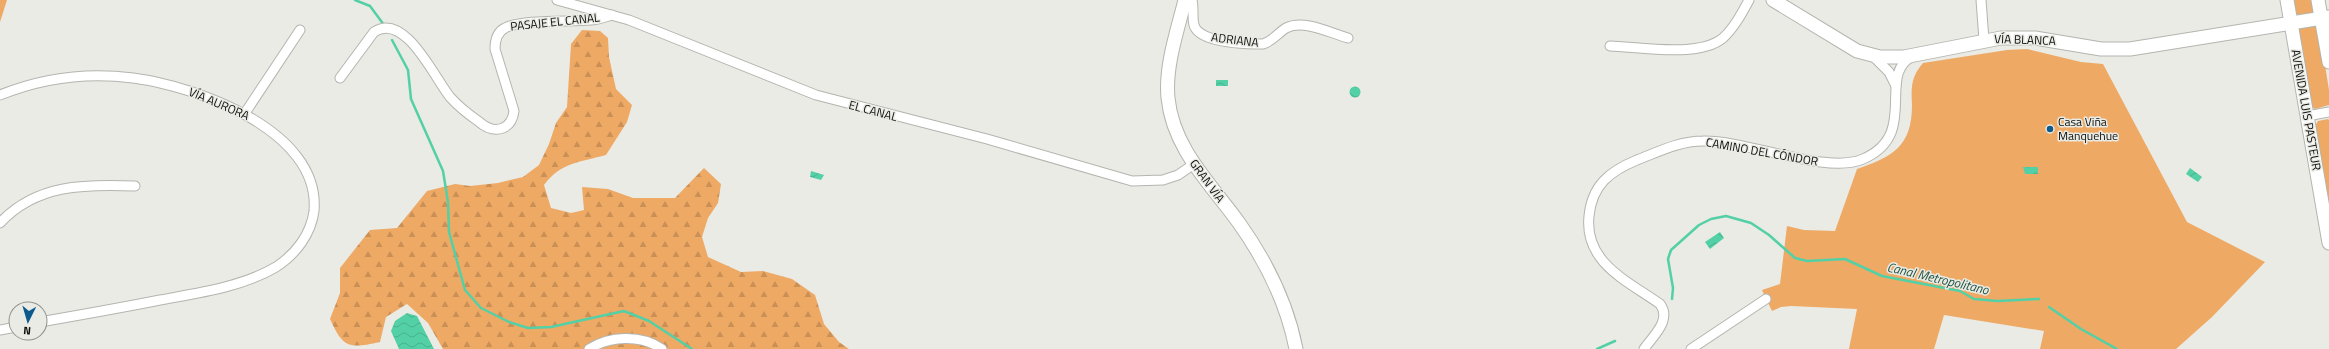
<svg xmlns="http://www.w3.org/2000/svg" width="2329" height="349" viewBox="0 0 2329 349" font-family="'Titillium Web',sans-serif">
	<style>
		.green { fill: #eea965 }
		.forest { fill: url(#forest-firs) }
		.water { fill: url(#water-waves) }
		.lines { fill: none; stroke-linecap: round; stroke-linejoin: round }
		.stream { stroke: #53d0a6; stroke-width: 2.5 }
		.street-casing { stroke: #b3b5af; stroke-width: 11 }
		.secondary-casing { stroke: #b3b5af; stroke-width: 15 }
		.street { stroke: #fff; stroke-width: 9 }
		.secondary { stroke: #fff; stroke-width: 13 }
		.poi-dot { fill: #0d5a8d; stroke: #eaebe5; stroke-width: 1.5 }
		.labels { text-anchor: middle; stroke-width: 3; stroke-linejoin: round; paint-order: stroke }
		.street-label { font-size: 12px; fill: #0e0f0d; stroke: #eaebe5 }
		.poi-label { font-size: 12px; fill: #0e0f0d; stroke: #eaebe5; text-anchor: start }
		.water-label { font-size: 13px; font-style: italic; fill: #1f5240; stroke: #eaebe5 }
	</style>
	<defs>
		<pattern id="forest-firs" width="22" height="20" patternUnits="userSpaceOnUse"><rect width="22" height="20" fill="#eea965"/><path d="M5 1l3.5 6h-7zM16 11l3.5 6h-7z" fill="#cb9056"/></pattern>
		<pattern id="water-waves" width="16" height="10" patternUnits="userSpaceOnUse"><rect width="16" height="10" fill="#53d0a6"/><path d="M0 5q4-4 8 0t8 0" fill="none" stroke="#47b18e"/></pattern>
	</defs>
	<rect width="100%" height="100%" fill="#eaebe5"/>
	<!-- green -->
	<g class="green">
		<polygon points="0,0 7,0 0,22"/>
		<polygon points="2292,0 2313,0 2315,7 2312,13 2299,15 2294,13"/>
		<polygon points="2314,26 2319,28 2329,90 2329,105 2315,109 2310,105 2298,32 2300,27"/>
		<path d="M 2027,49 L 2081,62 L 2103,64 L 2187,222 L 2265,262 L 2212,317 L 2176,349 L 2040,349 L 2044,331 L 1944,315 L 1934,349 L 1849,349 L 1857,309 L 1791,306 L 1781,307 L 1772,311 L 1762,290 L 1780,284 L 1787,226 L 1804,230 L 1835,231 L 1857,169 C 1892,157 1912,147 1912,105 C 1911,87 1911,77 1923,63 L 2007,50 Z"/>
		<polygon points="2328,119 2329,120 2329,216 2315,126 2318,121"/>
	</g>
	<!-- forest -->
	<path class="forest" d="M 582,30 L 600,31 L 608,38 L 609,57 L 616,89 L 632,105 L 627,122 L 606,155 C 581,162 561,162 544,185 L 551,208 L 571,213 L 584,210 L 582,187 L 608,189 L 633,198 L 675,198 L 704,168 L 721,184 L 718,203 L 708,218 L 702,237 L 708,257 L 741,272 L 763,271 L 792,279 L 815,295 L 824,324 L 839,342 L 849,349 L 443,349 L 428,323 L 407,304 L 386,317 L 380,342 C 349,349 343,348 330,319 L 340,293 L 340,268 L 370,230 L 397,228 L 427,191 L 455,184 L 470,186 L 498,183 L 523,177 L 539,165 L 549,144 L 556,123 L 567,107 L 571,44 Z"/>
	<!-- water -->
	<g class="water">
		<rect x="1216" y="80" width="12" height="6"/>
		<circle cx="1355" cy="92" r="5.5"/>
		<polygon points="2023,167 2038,167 2038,174 2025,174"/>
		<polygon points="2190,168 2202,177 2198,182 2186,174"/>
		<polygon points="811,171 824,175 821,180 810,177"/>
		<polygon points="1720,232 1724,238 1710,249 1705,242"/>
		<polygon points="407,313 417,316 434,349 399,349 391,331 395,321"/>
	</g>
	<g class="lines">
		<!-- stream -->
		<g class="stream">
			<polyline points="355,0 370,6 384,25"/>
			<polyline points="392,40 408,70 411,99 443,171 448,202 449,232 465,290 481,308 509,322 528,328 551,327 624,311 649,321 692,349"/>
			<polyline points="1672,299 1673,288 1668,259 1671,250 1699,225 1711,219 1726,216 1751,223 1769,235 1795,258 1807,261 1845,259 1882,276 1960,291 1974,299 1997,301 2039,299"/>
			<polyline points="2049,307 2081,329 2117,349"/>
			<polyline points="1597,349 1615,341"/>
		</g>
		<!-- street casing -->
		<g class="street-casing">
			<g id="street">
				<polyline points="557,0 629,20 816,95 987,139 1132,181 1163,180 1178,175 1194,164"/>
				<path d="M 1192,0 C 1194,8 1192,17 1194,25 C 1199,43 1247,44 1263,44 C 1273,41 1278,33 1286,28 C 1304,19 1330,33 1348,38"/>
				<polyline points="1981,0 1984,40"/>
				<path d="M 1610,46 C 1640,47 1699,58 1723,38 C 1734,28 1742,13 1749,0"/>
				<polyline points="1873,56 1889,72 1896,86"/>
				<path d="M 340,78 L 374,32 C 405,11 435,79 450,97 C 458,106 468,114 478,121 C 485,127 493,132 503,128 C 510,125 513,119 514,111 L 495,49 C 495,40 497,32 505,28 C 522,19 571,22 591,20 C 598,20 605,17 612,15"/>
				<path d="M 0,95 C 42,78 88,72 133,78 C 195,86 321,130 314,211 C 311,234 296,254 276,267 C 242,287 198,293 160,300 C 120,308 80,315 40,322"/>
				<polyline points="245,113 300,30"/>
				<polyline points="2307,116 2329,112"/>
				<path d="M 0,223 C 36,184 85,184 135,186"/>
				<polyline points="0,330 16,327"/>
				<path d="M 589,349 C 609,336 641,334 662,349"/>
				<path d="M 1644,349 C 1653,336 1672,320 1660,304 C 1628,281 1584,263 1589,216 C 1592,185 1610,171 1637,160 C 1658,152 1679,141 1703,141 C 1747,140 1826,175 1863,159 C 1921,134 1875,75 1913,56"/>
				<polyline points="1691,349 1766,299"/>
			</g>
		</g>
		<!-- secondary casing -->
		<g class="secondary-casing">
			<g id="secondary">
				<path d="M 1185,0 C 1177,32 1165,66 1168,98 C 1173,149 1211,184 1239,223 C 1266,261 1287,303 1296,349"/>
				<polyline points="1773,0 1857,51 1880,57 1904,57 2001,38 2035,38 2101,49 2130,49 2329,17"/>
				<polyline points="2287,0 2329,243"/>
				<polyline points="2318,0 2329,62"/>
			</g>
		</g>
		<!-- street -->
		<use href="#street" class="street"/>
		<!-- secondary -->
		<use href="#secondary" class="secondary"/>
	</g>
	<!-- markers -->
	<circle class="poi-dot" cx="2050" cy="129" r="4"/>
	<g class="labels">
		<!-- street labels -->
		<g class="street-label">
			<text transform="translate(555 22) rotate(-6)" y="4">PASAJE EL CANAL</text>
			<text transform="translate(1235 40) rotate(7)" y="4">ADRIANA</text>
			<text transform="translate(2025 40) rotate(2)" y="4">VÍA BLANCA</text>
			<text transform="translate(219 104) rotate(23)" y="4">VÍA AURORA</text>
			<text transform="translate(2306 110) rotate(80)" y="4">AVENIDA LUIS PASTEUR</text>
			<text transform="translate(873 111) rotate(15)" y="4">EL CANAL</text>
			<text transform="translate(1762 152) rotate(10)" y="4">CAMINO DEL CÓNDOR</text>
			<text transform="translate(1207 181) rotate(54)" y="4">GRAN VÍA</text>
		</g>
		<!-- poi labels -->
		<g class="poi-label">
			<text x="2058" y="126">Casa Viña<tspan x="2058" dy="14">Manquehue</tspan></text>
		</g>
		<!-- water labels -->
		<g class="water-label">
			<text transform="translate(1938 278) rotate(13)" y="5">Canal Metropolitano</text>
		</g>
	</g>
	<!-- north arrow -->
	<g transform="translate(28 321) rotate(185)"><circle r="19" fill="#eaebe5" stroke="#92938f"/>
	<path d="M0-3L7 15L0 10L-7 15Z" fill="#0d5a8d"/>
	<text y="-6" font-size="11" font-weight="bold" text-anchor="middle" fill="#0e0f0d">N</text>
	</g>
</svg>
